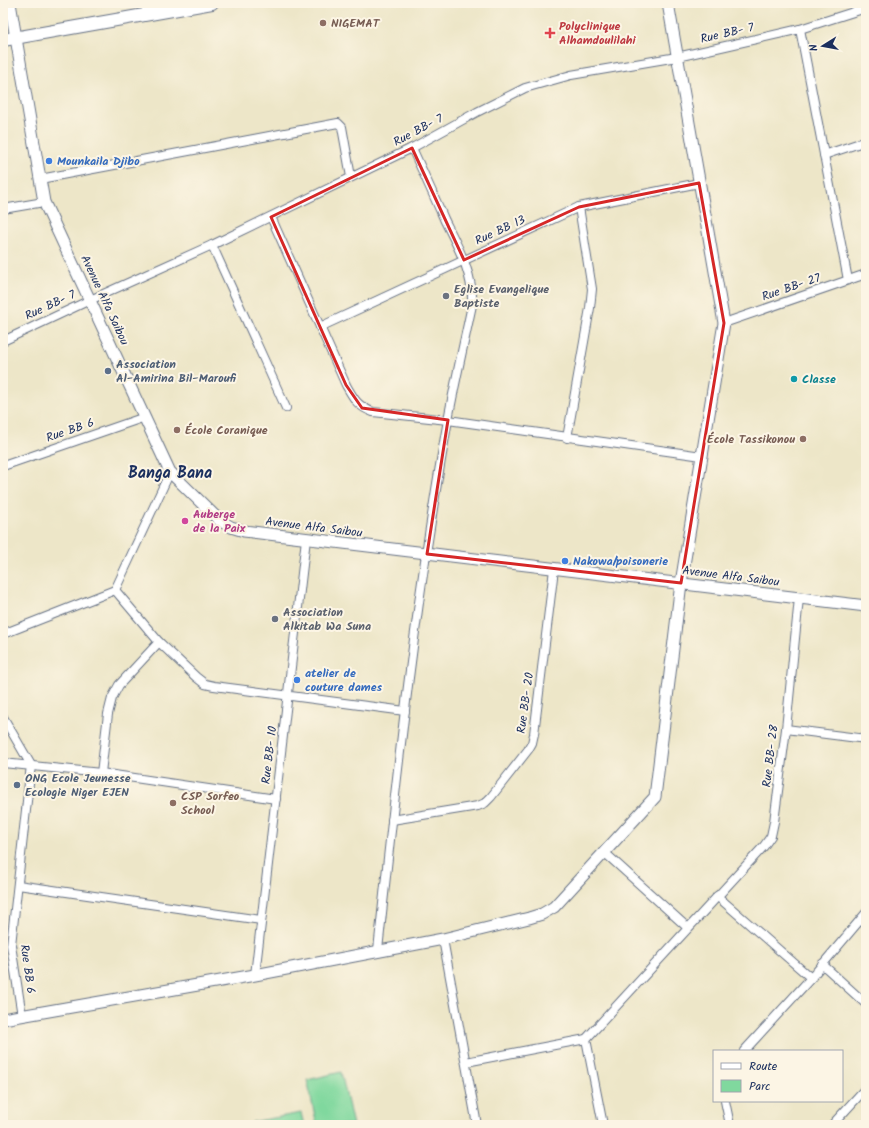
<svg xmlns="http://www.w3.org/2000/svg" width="869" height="1128" viewBox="0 0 869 1128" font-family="Kalam,sans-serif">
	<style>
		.green { fill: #80d89e; stroke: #4e847e }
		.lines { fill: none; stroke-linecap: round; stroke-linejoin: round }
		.minor-casing { stroke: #646f83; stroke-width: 10 }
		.tertiary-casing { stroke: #646f83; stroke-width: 13 }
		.secondary-casing { stroke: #646f83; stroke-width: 14 }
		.minor { stroke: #fff; stroke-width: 8 }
		.tertiary { stroke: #fff; stroke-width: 11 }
		.secondary { stroke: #fff; stroke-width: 12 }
		.marked { fill: none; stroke: #d62828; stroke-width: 3; stroke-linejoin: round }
		.education-dot { fill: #8d6e63; stroke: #fcf5e5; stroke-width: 1.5 }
		.health-dot { fill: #e0444e; stroke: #fcf5e5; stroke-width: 1.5 }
		.shop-dot { fill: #3f7fe0; stroke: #fcf5e5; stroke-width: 1.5 }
		.worship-dot { fill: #6b7280; stroke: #fcf5e5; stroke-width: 1.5 }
		.service-dot { fill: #5c6f8a; stroke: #fcf5e5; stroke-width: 1.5 }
		.culture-dot { fill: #0f9aa8; stroke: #fcf5e5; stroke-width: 1.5 }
		.hotel-dot { fill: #d1479c; stroke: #fcf5e5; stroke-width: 1.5 }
		.labels { text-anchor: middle; stroke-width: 4; stroke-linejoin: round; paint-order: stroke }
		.education-label { font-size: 12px; font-weight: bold; fill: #785e54; stroke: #fcf5e5; text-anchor: start }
		.health-label { font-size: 12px; font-weight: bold; fill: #be3a42; stroke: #fcf5e5; text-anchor: start }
		.street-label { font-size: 12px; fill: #1b2f5e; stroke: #fcf5e5 }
		.shop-label { font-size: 12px; font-weight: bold; fill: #366cbe; stroke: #fcf5e5; text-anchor: start }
		.worship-label { font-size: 12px; font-weight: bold; fill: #5b616d; stroke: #fcf5e5; text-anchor: start }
		.service-label { font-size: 12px; font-weight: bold; fill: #4e5e75; stroke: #fcf5e5; text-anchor: start }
		.culture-label { font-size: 12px; font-weight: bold; fill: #0d838f; stroke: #fcf5e5; text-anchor: start }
		.hotel-label { font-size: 12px; font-weight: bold; fill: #b23c85; stroke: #fcf5e5; text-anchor: start }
		.district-label { font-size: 16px; font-weight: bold; fill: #1b2f5e; stroke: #fcf5e5 }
	</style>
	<rect width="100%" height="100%" fill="#fcf5e5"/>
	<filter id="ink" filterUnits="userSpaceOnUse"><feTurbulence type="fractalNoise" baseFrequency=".025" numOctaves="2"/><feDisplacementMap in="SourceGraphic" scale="8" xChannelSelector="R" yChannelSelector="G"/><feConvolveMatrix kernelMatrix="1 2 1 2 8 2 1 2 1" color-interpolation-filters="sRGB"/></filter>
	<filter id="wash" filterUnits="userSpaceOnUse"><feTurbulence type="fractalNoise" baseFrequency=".012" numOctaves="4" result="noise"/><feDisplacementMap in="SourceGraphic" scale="16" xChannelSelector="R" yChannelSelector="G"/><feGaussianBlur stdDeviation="0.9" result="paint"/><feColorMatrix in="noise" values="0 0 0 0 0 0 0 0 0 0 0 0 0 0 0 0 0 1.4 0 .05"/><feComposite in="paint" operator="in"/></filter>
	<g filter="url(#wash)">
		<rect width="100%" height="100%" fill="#ede6c8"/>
		<!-- green -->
		<g class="green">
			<polygon points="341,1072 353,1125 317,1125 307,1080"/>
			<polygon points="301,1113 304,1125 253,1125 252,1122"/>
		</g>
	</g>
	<g filter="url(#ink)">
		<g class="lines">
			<!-- minor casing -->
			<g class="minor-casing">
				<g id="minor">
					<polyline points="145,3 147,14"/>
					<polyline points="800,29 848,280"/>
					<polyline points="824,155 866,141"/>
					<polyline points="40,179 338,123 342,127 351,177"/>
					<polyline points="3,209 44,202"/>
					<path d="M 271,217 L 346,385 C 354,399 357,406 373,412 L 448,420 L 702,456"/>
					<polyline points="212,245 286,408"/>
					<polyline points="724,323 866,274"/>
					<polyline points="320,327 579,207 699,183"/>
					<polyline points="3,341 90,300 212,245 412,148 477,112 525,88 571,75 677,57 800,29 866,8"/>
					<polyline points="567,438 590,308 592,289 579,207"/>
					<polyline points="3,466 145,417"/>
					<polyline points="115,590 159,642 196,677 205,684 214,686 405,711"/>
					<polyline points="3,634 115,590 170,472"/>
					<polyline points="3,717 31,765 11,945 22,1016"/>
					<polyline points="786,729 866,739"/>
					<polyline points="3,763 101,773 276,799"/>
					<polyline points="101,773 108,714 112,698 119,685 159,642"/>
					<polyline points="392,820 478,806 485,803 491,797 528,750 532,743 534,734 554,569"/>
					<polyline points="604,852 688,928"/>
					<polyline points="18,885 261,920"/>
					<polyline points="717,896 811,978"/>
					<polyline points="443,939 477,1125"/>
					<path d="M 378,950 C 397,773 416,596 448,420 C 455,382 464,343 472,305 C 474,275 458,247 445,221 C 434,196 423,172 412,148"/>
					<polyline points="822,964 866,1004"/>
					<polyline points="255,975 306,539"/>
					<polyline points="744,1051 811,978 866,913"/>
					<polyline points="466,1062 586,1039"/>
					<polyline points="725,1101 730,1125"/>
					<polyline points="603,1125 586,1039 764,846 771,836 774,822 786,729 799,598"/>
					<polyline points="832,1125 866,1088"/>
				</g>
			</g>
			<!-- tertiary casing -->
			<g class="tertiary-casing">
				<g id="tertiary">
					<polyline points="10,3 44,202 170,472 219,520 231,527 244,531 866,606"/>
					<polyline points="3,1019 255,975 443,939 529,918 542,914 554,907 655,797 681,583 724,323 668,3"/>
				</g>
			</g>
			<!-- secondary casing -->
			<g class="secondary-casing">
				<polyline id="secondary" points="3,40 212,3"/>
			</g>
			<!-- minor -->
			<use href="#minor" class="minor"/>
			<!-- tertiary -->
			<use href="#tertiary" class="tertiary"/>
			<!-- secondary -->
			<use href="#secondary" class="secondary"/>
		</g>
	</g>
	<!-- marked area -->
	<path class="marked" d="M 412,148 L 464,260 L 579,207 L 699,183 L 724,323 L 681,583 L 427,554 L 448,420 L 362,408 L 346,385 L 271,217 Z"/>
	<!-- markers -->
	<g class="education-dot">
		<circle cx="323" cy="23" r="4"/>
		<circle cx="177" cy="430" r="4"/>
		<circle cx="803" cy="439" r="4"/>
		<circle cx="173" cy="803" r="4"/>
	</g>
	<path class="health-dot" d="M548 27h4v4h4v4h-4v4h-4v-4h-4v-4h4z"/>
	<g class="shop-dot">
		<circle cx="49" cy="161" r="4"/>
		<circle cx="565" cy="561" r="4"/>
		<circle cx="297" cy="680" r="4"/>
	</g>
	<g class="worship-dot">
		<circle cx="446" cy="296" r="4"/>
		<circle cx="275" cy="619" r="4"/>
	</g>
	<g class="service-dot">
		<circle cx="108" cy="371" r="4"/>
		<circle cx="17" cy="785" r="4"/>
	</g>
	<circle class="culture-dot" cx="794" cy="379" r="4"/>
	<circle class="hotel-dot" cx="185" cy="521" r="4"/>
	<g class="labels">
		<!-- education labels -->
		<g class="education-label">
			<text x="331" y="27">NIGEMAT</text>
			<text x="185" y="434">École Coranique</text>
			<text x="795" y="443" text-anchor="end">École Tassikonou</text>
			<text x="181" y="800">CSP Sorfeo<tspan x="181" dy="14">School</tspan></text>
		</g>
		<!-- health labels -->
		<g class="health-label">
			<text x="559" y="30">Polyclinique<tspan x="559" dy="14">Alhamdoulilahi</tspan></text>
		</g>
		<!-- street labels -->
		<g class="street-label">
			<text transform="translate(727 33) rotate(-13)" y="4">Rue BB- 7</text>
			<text transform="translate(418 130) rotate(-28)" y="4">Rue BB- 7</text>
			<text transform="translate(500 230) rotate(-25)" y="4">Rue BB 13</text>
			<text transform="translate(791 287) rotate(-19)" y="4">Rue BB- 27</text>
			<text transform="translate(105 300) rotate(65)" y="4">Avenue Alfa Saibou</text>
			<text transform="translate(50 305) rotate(-25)" y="4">Rue BB- 7</text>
			<text transform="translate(70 430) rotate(-19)" y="4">Rue BB 6</text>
			<text transform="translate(314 527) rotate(7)" y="4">Avenue Alfa Saibou</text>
			<text transform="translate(731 576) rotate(7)" y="4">Avenue Alfa Saibou</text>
			<text transform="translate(525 703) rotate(-82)" y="4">Rue BB- 20</text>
			<text transform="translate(269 755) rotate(-83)" y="4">Rue BB- 10</text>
			<text transform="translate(770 756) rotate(-83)" y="4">Rue BB- 28</text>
			<text transform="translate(28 969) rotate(82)" y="4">Rue BB 6</text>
		</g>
		<!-- shop labels -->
		<g class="shop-label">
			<text x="57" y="165">Mounkaila Djibo</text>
			<text x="573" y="565">Nakowa/poisonerie</text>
			<text x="305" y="677">atelier de<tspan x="305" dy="14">couture dames</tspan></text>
		</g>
		<!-- worship labels -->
		<g class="worship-label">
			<text x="454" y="293">Eglise Evangelique<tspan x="454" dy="14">Baptiste</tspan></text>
			<text x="283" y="616">Association<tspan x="283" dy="14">Alkitab Wa Suna</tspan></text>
		</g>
		<!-- service labels -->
		<g class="service-label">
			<text x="116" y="368">Association<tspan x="116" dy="14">Al-Amirina Bil-Maroufi</tspan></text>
			<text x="25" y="782">ONG Ecole Jeunesse<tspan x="25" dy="14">Ecologie Niger EJEN</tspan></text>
		</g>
		<!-- culture labels -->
		<g class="culture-label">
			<text x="802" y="383">Classe</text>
		</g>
		<!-- hotel labels -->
		<g class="hotel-label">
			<text x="193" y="518">Auberge<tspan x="193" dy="14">de la Paix</tspan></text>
		</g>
		<!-- district labels -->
		<g class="district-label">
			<text x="170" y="478">Banga Bana</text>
		</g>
	</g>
	<!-- margin -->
	<rect width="869" height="1128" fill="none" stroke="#fcf5e5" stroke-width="16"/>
	<!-- legend -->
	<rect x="713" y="1050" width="130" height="52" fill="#fcf5e5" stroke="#a2a6af"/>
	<rect x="721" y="1063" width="20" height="6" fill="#ffffff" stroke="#a2a6af"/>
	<text x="749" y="1070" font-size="12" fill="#1b2f5e">Route</text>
	<rect x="721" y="1080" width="20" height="12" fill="#80d89e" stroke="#a2a6af"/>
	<text x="749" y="1090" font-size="12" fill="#1b2f5e">Parc</text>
	<!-- north arrow -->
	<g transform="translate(823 46) rotate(259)" stroke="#fcf5e5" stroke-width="3" paint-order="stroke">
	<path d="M0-3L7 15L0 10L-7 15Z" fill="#1b2f5e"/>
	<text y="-6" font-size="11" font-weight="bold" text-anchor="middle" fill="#1b2f5e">N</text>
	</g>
</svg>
